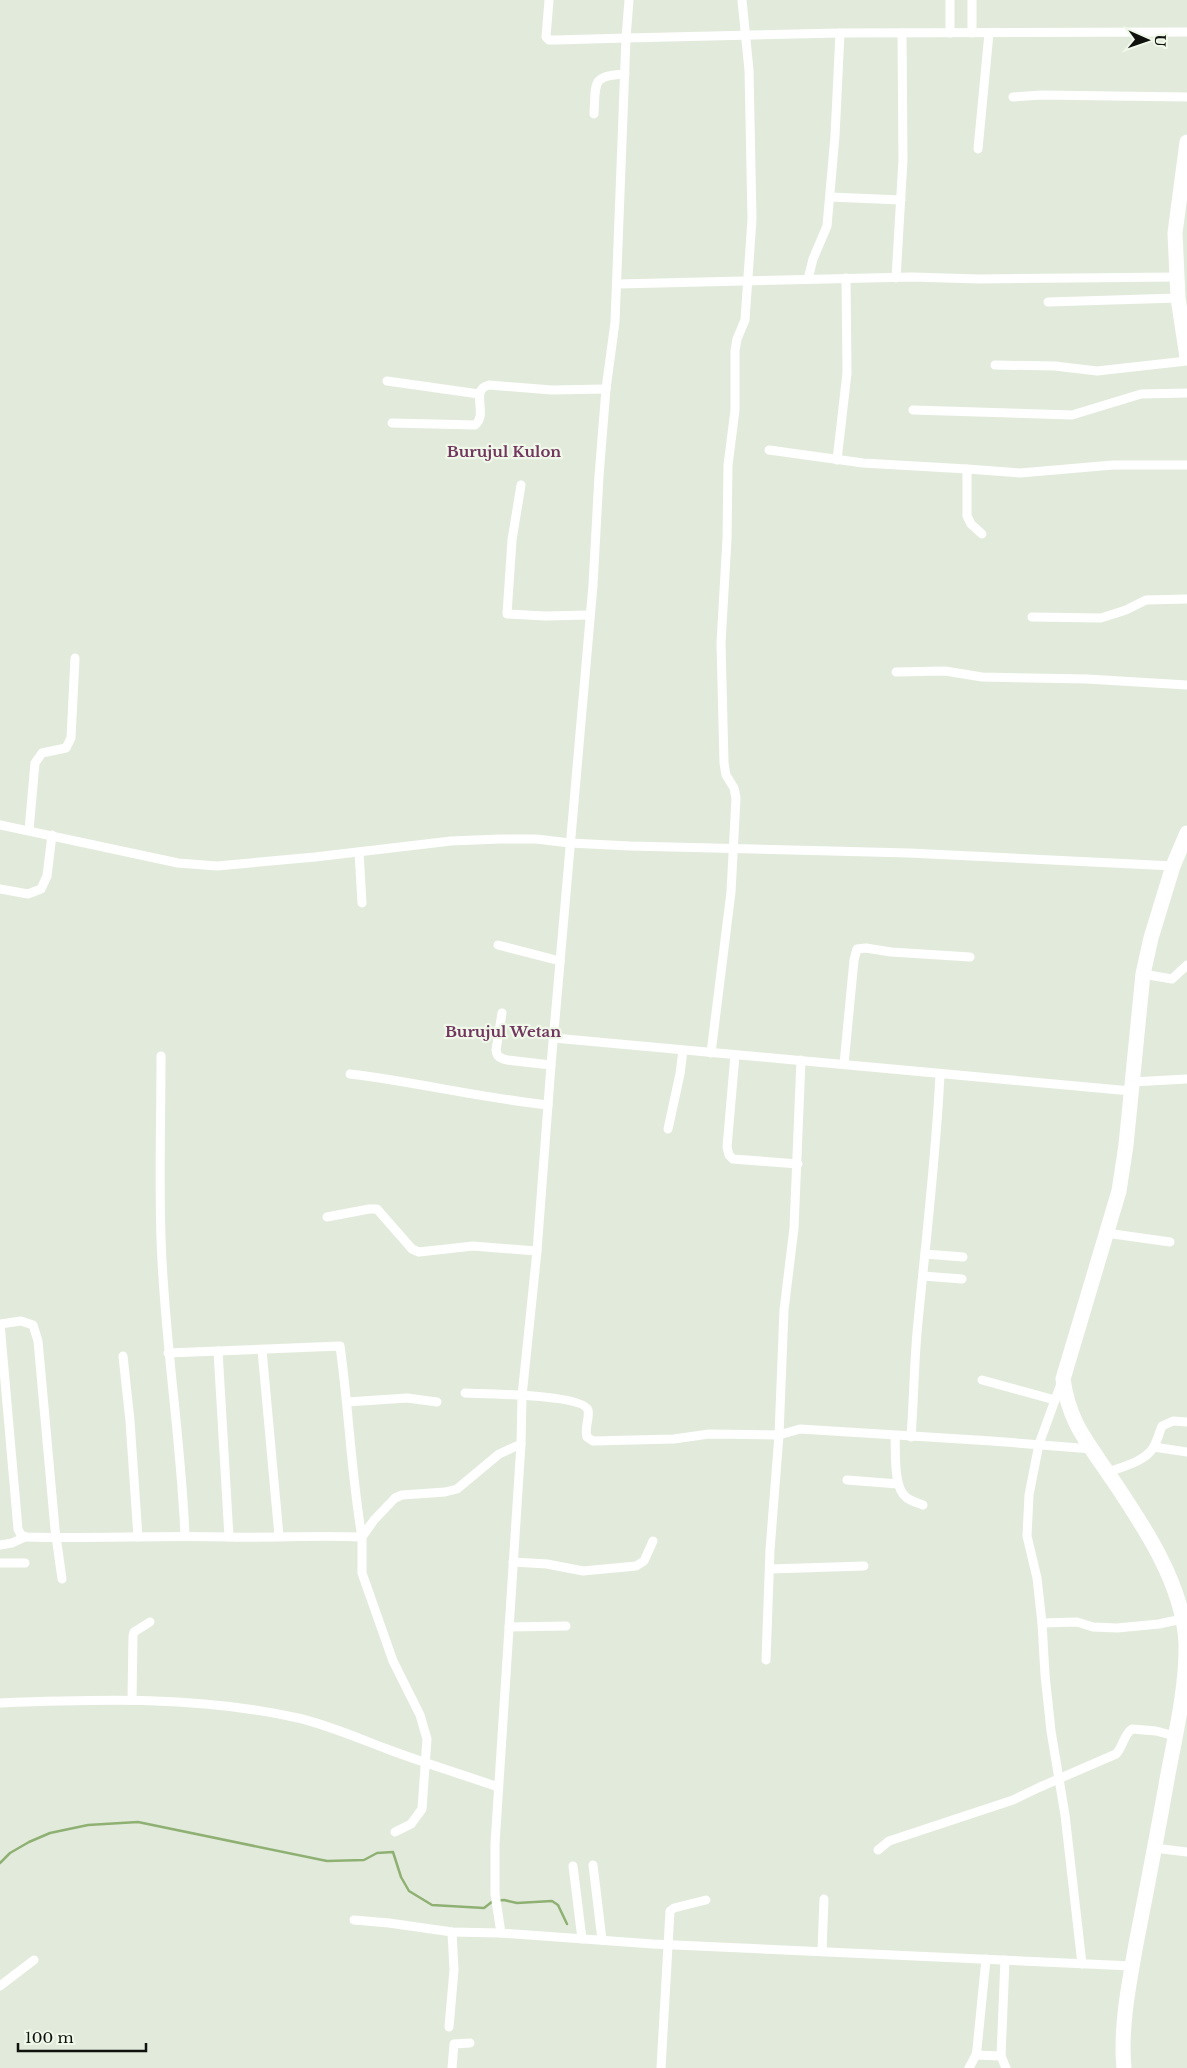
<svg xmlns="http://www.w3.org/2000/svg" width="1187" height="2068" viewBox="0 0 1187 2068" font-family="'Libre Baskerville',serif">
	<style>
		.lines { fill: none; stroke-linecap: round; stroke-linejoin: round }
		.stream { stroke: #8fb073; stroke-width: 2.5 }
		.street { stroke: #fff; stroke-width: 9 }
		.highway { stroke: #fff; stroke-width: 15 }
		.labels { text-anchor: middle; stroke-width: 4.5; stroke-linejoin: round; paint-order: stroke }
		.quarter-label { font-size: 15px; font-weight: bold; fill: #72365e; stroke: #eff8e9 }
	</style>
	<rect width="100%" height="100%" fill="#e2ebdb"/>
	<g class="lines">
		<!-- stream -->
		<polyline class="stream" points="0,1863 10,1853 29,1842 50,1833 88,1825 138,1822 327,1861 364,1860 377,1853 393,1852 401,1877 409,1891 432,1905 484,1908 493,1901 504,1900 517,1903 552,1901 558,1905 567,1924"/>
		<!-- street -->
		<g class="street">
			<polyline points="549,0 546,37 549,40 557,40 626,38 629,0"/>
			<polyline points="950,0 950,33"/>
			<polyline points="972,0 972,33"/>
			<polyline points="1013,97 1041,95 1187,97"/>
			<path d="M 594,114 C 596,82 591,76 625,74"/>
			<polyline points="978,149 989,33"/>
			<polyline points="830,197 901,200"/>
			<polyline points="896,278 903,160 902,33"/>
			<polyline points="808,279 813,259 827,226 835,136 840,33"/>
			<polyline points="618,284 912,277 979,279 1176,277"/>
			<polyline points="1048,302 1178,298"/>
			<polyline points="995,365 1055,366 1097,371 1187,361"/>
			<polyline points="387,381 479,394"/>
			<polyline points="913,410 1072,415 1141,394 1187,393"/>
			<path d="M 392,423 L 475,425 C 489,414 469,390 489,385 L 552,390 L 606,389"/>
			<polyline points="769,450 863,463 967,469"/>
			<polyline points="837,460 847,373 846,278"/>
			<polyline points="521,485 512,540 507,614 545,616 590,615"/>
			<polyline points="982,534 971,524 967,516 967,469 1020,473 1113,465 1187,465"/>
			<polyline points="1032,617 1101,618 1126,610 1146,600 1187,599"/>
			<polyline points="896,672 945,671 982,677 1087,679 1187,685"/>
			<polyline points="0,825 178,863 217,866 315,857 451,841 500,839 536,839 570,843 630,846 909,853 1173,866"/>
			<polyline points="29,830 35,763 42,753 66,748 71,738 75,658"/>
			<polyline points="359,852 362,903"/>
			<polyline points="0,889 28,894 41,889 47,876 52,835"/>
			<polyline points="498,945 560,961"/>
			<polyline points="1143,974 1172,979 1187,965"/>
			<path d="M 502,1013 L 496,1050 C 497,1057 500,1058 507,1060 L 551,1065"/>
			<polyline points="554,1038 1131,1091"/>
			<polyline points="711,1053 731,892 736,798 734,788 726,775 724,763 721,643 727,539 728,465 735,410 735,351 737,339 745,320 752,219 749,70 742,0"/>
			<polyline points="735,1055 727,1147 729,1155 733,1159 798,1164"/>
			<path d="M 161,1056 C 161,1117 159,1178 161,1238 C 164,1338 181,1436 185,1536"/>
			<polyline points="844,1064 854,960 857,949 866,948 891,952 970,957"/>
			<path d="M 350,1074 C 416,1082 482,1098 548,1105"/>
			<polyline points="1132,1082 1187,1079"/>
			<polyline points="668,1129 680,1074 683,1050"/>
			<polyline points="327,1217 369,1209 377,1209 412,1249 419,1252 473,1246 537,1251"/>
			<polyline points="1106,1233 1170,1242"/>
			<polyline points="925,1254 963,1257"/>
			<polyline points="923,1276 962,1279"/>
			<polyline points="262,1350 279,1536"/>
			<polyline points="218,1351 229,1537"/>
			<polyline points="123,1356 130,1421 138,1537"/>
			<polyline points="982,1380 1055,1400"/>
			<polyline points="1062,1381 1039,1444 1029,1495 1027,1536 1037,1578 1042,1623 1045,1675 1051,1731 1065,1815 1082,1964"/>
			<path d="M 465,1393 C 483,1394 582,1394 588,1410 C 590,1418 584,1428 587,1437 L 593,1441 L 674,1439 L 709,1434 L 779,1435 L 800,1429 L 992,1441 L 1092,1449"/>
			<polyline points="347,1402 407,1398 437,1402"/>
			<path d="M 895,1436 C 896,1452 893,1487 906,1497 C 910,1501 918,1503 923,1505"/>
			<path d="M 911,1437 C 914,1398 914,1360 918,1322 C 926,1239 936,1157 940,1074"/>
			<polyline points="1154,1447 1187,1452"/>
			<path d="M 1108,1472 C 1122,1467 1144,1462 1153,1448 C 1157,1442 1159,1433 1162,1426 L 1173,1421 L 1187,1422"/>
			<polyline points="847,1480 898,1484"/>
			<polyline points="0,1545 12,1543 25,1537"/>
			<polyline points="513,1562 547,1564 583,1571 636,1566 644,1561 653,1541"/>
			<polyline points="0,1563 25,1563"/>
			<polyline points="770,1569 864,1566"/>
			<path d="M 62,1579 L 55,1529 L 38,1341 L 33,1325 L 21,1321 L 0,1324 L 18,1529 L 21,1535 L 27,1537 C 94,1539 161,1535 229,1537 C 273,1538 318,1535 362,1537 C 351,1474 349,1410 340,1346 L 168,1353"/>
			<polyline points="1042,1623 1077,1622 1093,1627 1117,1628 1159,1624 1182,1619"/>
			<polyline points="509,1627 566,1626"/>
			<polyline points="766,1660 770,1550 779,1435 784,1310 794,1228 801,1060"/>
			<polyline points="132,1700 133,1636 134,1632 150,1622"/>
			<path d="M 0,1703 C 99,1699 200,1696 298,1718 C 328,1725 358,1738 387,1749 C 424,1763 461,1774 498,1787"/>
			<polyline points="395,1832 411,1824 422,1809 427,1739 420,1715 393,1661 362,1573 362,1537 374,1520 395,1498 402,1495 445,1492 457,1489 499,1454 521,1444"/>
			<polyline points="1154,1848 1187,1852"/>
			<path d="M 878,1850 L 889,1841 L 1013,1800 L 1040,1787 L 1116,1754 C 1123,1747 1124,1734 1132,1729 L 1156,1731 L 1175,1736"/>
			<polyline points="593,1865 602,1940"/>
			<polyline points="573,1866 582,1939"/>
			<polyline points="354,1920 389,1923 452,1932 501,1933"/>
			<polyline points="822,1951 824,1899"/>
			<polyline points="1132,1966 653,1944 501,1933 495,1894 495,1844 521,1444 522,1396 537,1251 551,1065 593,585 599,476 606,389 615,322 626,38 840,33 1187,32"/>
			<polyline points="0,1986 34,1960"/>
			<polyline points="449,2027 454,1970 452,1932"/>
			<polyline points="976,2055 1001,2056 1006,2068"/>
			<polyline points="1001,2056 1005,1960"/>
			<polyline points="452,2068 454,2044 470,2043"/>
			<polyline points="661,2068 670,1911 674,1908 706,1900"/>
			<polyline points="969,2068 976,2055 977,2049 986,1959"/>
		</g>
		<!-- highway -->
		<g class="highway">
			<polyline points="1187,142 1175,233 1178,298 1187,357"/>
			<path d="M 1124,2068 C 1120,2028 1129,1984 1136,1944 C 1147,1888 1158,1831 1168,1774 C 1176,1732 1187,1685 1186,1643 C 1183,1582 1141,1522 1108,1473 C 1085,1439 1069,1421 1063,1379 L 1119,1191 L 1126,1145 L 1143,974 L 1151,938 L 1173,866 L 1187,833"/>
		</g>
	</g>
	<g class="labels">
		<!-- quarter labels -->
		<g class="quarter-label">
			<text x="504" y="457">Burujul Kulon</text>
			<text x="503" y="1037">Burujul Wetan</text>
		</g>
	</g>
	<!-- north arrow -->
	<g transform="translate(1147 40) rotate(92)" stroke="#eff8e9" stroke-width="4" paint-order="stroke">
	<path d="M0-4L9 19L0 12L-9 19Z" fill="#0f120d"/>
	<text y="-8" font-size="14" font-weight="bold" text-anchor="middle" fill="#0f120d">U</text>
	</g>
	<!-- scale -->
	<path d="M18 2043v8h128v-8" fill="none" stroke="#0f120d" stroke-width="2.5"/>
	<text x="25" y="2043" font-size="15" fill="#0f120d" stroke="#eff8e9" stroke-width="4" paint-order="stroke">100 m</text>
</svg>
